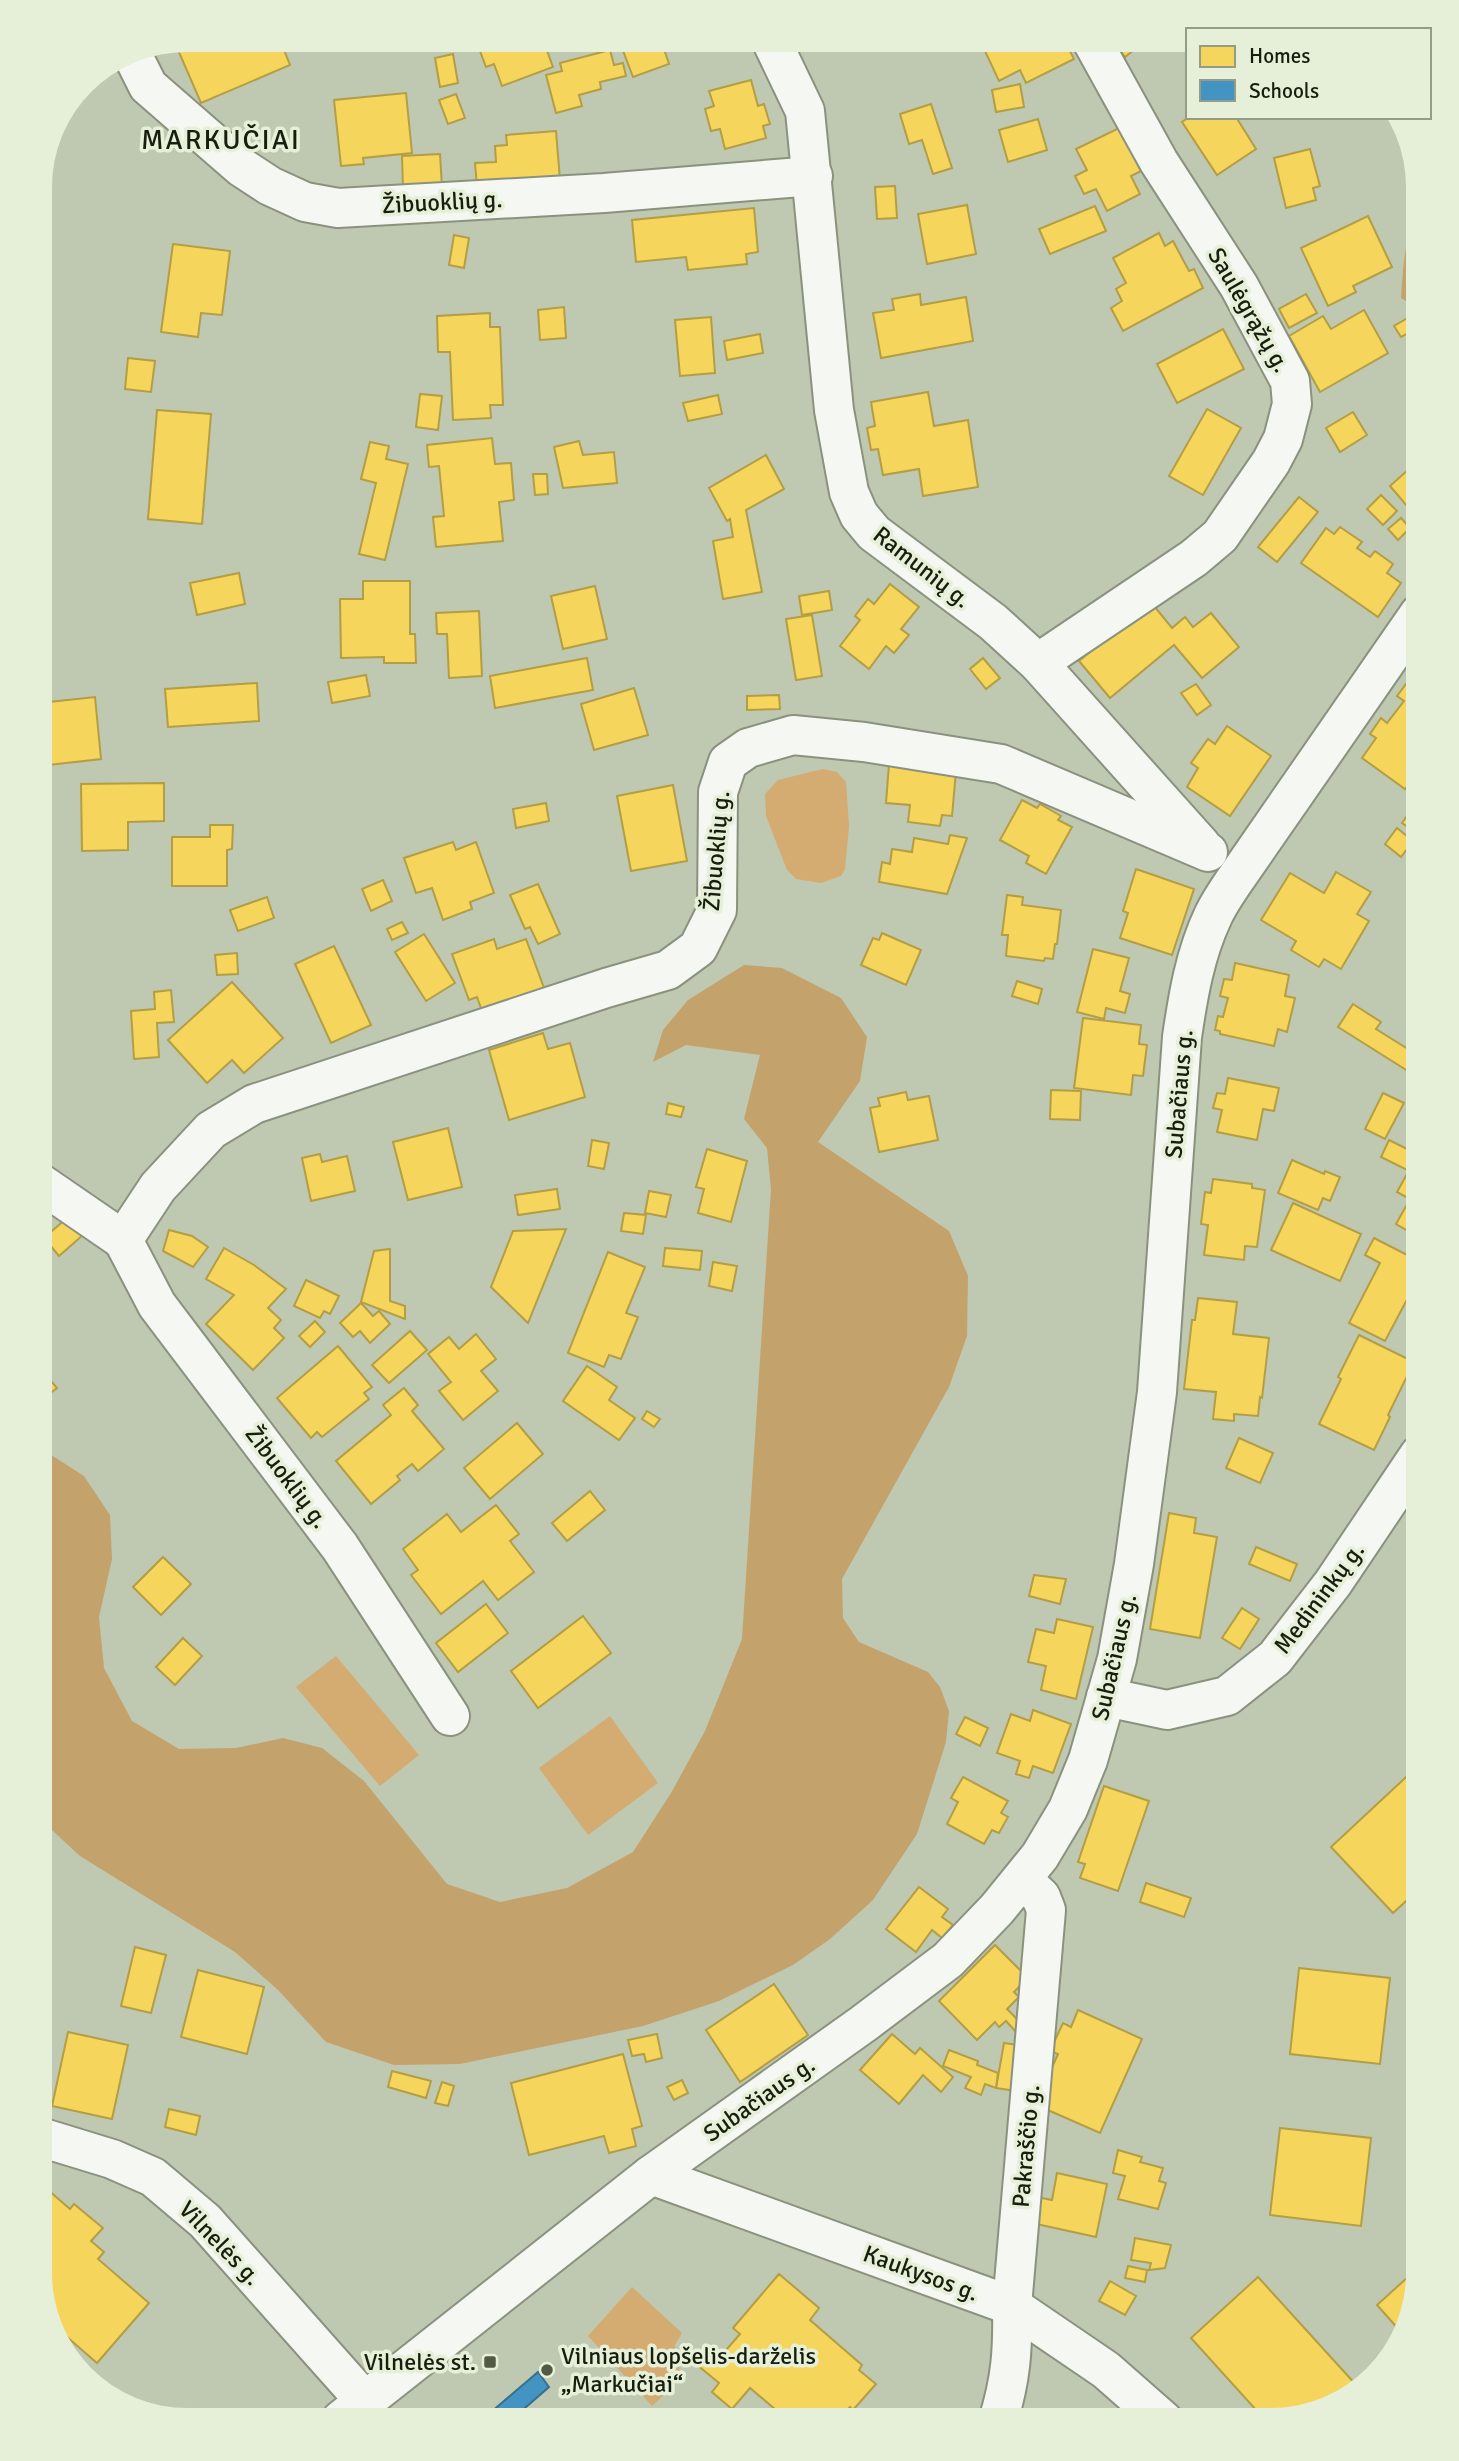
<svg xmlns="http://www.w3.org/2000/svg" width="1459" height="2461" viewBox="0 0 1459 2461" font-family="Signika,sans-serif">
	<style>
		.green { fill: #d4ac71 }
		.forest { fill: #c4a26c }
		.homes { fill: #f6d55c; stroke: #b39e44; stroke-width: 2 }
		.schools { fill: #4393c3; stroke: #36708c; stroke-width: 2 }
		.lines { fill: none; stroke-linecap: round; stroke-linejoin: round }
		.minor-casing { stroke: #8a927e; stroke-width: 42 }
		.minor { stroke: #f5f7f3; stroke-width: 38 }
		.poi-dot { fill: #525a46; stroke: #e6f0d9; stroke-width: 2.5 }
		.labels { text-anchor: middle; stroke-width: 7; stroke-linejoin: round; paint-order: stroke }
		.street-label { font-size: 24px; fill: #181e0d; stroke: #e6f0d9 }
		.poi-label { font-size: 24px; fill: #181e0d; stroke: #e6f0d9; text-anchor: start }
		.quarter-label { font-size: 28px; letter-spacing: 2px; fill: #181e0d; stroke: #e6f0d9 }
	</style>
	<rect width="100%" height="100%" fill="#bfc8b0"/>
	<!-- green -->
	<g class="green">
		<polygon points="823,769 837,772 846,782 849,826 845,869 841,876 821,883 796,879 787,870 766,816 765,794 778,780"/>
		<polygon points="336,1656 419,1755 380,1786 296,1687"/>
		<polygon points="610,1716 658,1783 588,1835 539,1768"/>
		<polygon points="632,2287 682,2333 675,2345 681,2379 652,2406 588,2336"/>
	</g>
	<!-- forest -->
	<g class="forest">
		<path d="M 1419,211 L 1419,309 L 1401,298 C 1403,269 1404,236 1419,211 Z"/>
		<polygon points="744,965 782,968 841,998 867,1037 860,1081 818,1142 949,1231 968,1276 967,1336 949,1387 842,1579 843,1618 859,1642 928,1672 940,1687 949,1711 946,1742 917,1834 873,1900 830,1939 793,1965 719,2001 643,2026 460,2064 394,2065 326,2042 278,1990 235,1952 80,1856 40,1819 40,1453 48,1453 84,1476 110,1515 112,1559 99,1617 104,1668 132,1721 179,1749 236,1748 283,1738 322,1748 364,1781 447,1884 500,1902 567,1888 633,1852 671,1793 705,1731 742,1639 771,1189 767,1148 744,1119 760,1055 686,1045 653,1062 663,1030 688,1000"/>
	</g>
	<!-- homes -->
	<g class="homes">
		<polygon points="188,40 214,40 217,48 236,40 280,40 290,65 201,103 175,43"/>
		<polygon points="485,40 543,40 553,67 502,86 494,64 486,67 477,43"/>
		<polygon points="619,40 642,40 644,45 661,40 669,64 633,77"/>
		<polygon points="1001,41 1065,41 1074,59 1026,83 1020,70 999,81 984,49"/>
		<polygon points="1112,41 1145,41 1125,57"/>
		<polygon points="610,50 614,65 623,63 626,76 600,82 601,89 579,95 582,106 556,113 546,75 562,71 560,63"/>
		<polygon points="453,54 458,83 440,87 435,58"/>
		<polygon points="751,80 758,106 764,104 770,124 763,126 766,138 725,149 720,129 711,131 705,109 714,106 709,91"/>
		<polygon points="1020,84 1024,107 996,112 992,90"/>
		<polygon points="406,93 412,153 363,158 364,164 341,166 334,100"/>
		<polygon points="456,94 465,118 448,124 439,100"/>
		<polygon points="931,104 952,168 933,174 922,140 909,144 900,114"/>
		<polygon points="1189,117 1236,117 1256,149 1217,175 1182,122"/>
		<polygon points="1038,119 1047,150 1008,162 999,130"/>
		<polygon points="1119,128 1141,171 1131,176 1140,194 1107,211 1096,189 1084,194 1075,176 1087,170 1076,149"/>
		<polygon points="556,131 560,180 477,187 475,163 496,162 495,146 507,145 506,135"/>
		<polygon points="1310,149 1320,186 1313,188 1316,200 1286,208 1274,158"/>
		<polygon points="440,154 442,188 403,189 402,156"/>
		<polygon points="895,186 897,218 877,219 875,187"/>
		<polygon points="967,205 976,254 927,264 918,214"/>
		<polygon points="1095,206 1106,231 1050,254 1039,229"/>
		<polygon points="754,208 758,252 746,254 747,264 688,270 686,257 636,262 632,220"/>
		<polygon points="1368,216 1392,267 1353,286 1356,292 1328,306 1301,248"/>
		<polygon points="1159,233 1165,246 1173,241 1189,271 1194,269 1203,288 1123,331 1111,308 1122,301 1116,289 1126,283 1113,258"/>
		<polygon points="454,235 469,238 464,268 449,265"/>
		<polygon points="173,244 230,251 222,315 201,313 198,337 161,332"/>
		<polygon points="920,294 921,305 966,297 973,341 881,358 873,313 894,310 892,299"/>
		<polygon points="1306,294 1317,313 1289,328 1279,309"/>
		<polygon points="564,307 566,338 540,340 538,310"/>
		<polygon points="1364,310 1388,353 1320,392 1289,336 1323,316 1331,329"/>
		<polygon points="490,313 490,327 500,327 503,405 490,405 491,418 453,420 450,352 438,352 437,316"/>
		<polygon points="1411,316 1418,328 1401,337 1394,326"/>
		<polygon points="711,317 715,373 680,376 675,320"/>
		<polygon points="1223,329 1244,369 1177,403 1157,364"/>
		<polygon points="760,334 763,353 727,360 724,341"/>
		<polygon points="128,358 155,361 151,392 125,389"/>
		<polygon points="928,392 934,426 968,420 978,487 923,496 919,469 883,475 878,449 871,450 867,428 875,426 871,402"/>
		<polygon points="420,394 442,396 438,430 416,427"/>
		<polygon points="718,395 722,414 688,421 683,403"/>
		<polygon points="1207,409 1241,428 1203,495 1169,476"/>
		<polygon points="157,410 211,414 202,524 148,519"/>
		<polygon points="1353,412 1367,435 1340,452 1326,428"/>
		<polygon points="492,438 495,464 511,463 514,500 499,502 503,541 436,547 433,517 444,516 439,466 429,467 427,445"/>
		<polygon points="579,441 583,455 614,452 617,483 563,488 554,447"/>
		<polygon points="370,442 389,446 386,459 408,464 385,560 359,554 376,483 361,479"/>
		<polygon points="766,455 784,489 746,510 762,592 723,599 713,541 733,537 730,519 727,521 709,488"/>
		<polygon points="1419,460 1419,520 1390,486"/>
		<polygon points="533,474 547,474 548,494 535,495"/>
		<polygon points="1381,495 1397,511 1383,525 1367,509"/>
		<polygon points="1299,497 1318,512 1277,562 1258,547"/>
		<polygon points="1401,518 1410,528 1398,540 1388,529"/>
		<polygon points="1340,527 1362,542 1357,548 1370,557 1375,551 1393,564 1387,573 1401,583 1378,617 1301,563 1326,528 1334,534"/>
		<polygon points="239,573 245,604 197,615 190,583"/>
		<polygon points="363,581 410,581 410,634 415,634 416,663 384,663 384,657 341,658 340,599 363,599"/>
		<polygon points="890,584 919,607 901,629 909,635 894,653 886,646 869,669 840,646 860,620 855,616 868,599 874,604"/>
		<polygon points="595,586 607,639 563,649 551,596"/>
		<polygon points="829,591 832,610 802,615 799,596"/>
		<polygon points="1150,601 1172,628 1185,617 1193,627 1211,613 1239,647 1202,678 1174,645 1110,698 1079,661"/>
		<polygon points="479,611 482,676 449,678 447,634 437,634 436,613"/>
		<polygon points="812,615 822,676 796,680 786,619"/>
		<polygon points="587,658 593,690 495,708 490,676"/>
		<polygon points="983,658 1000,678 986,689 970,669"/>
		<polygon points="366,675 370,696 332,703 328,682"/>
		<polygon points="1409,680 1415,685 1419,680 1419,770 1405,789 1362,758 1376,738 1370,734 1381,718 1387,723 1404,701 1397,696"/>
		<polygon points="257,683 259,721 168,727 165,689"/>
		<polygon points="1196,684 1211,705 1197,715 1181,693"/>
		<polygon points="634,688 648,735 594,750 581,704"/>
		<polygon points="779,695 780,709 747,710 747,696"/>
		<polygon points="95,697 101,759 40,766 40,703"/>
		<polygon points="1227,726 1271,756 1230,816 1187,787 1198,768 1191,763 1208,739 1215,744"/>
		<polygon points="889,764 956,771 952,816 942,815 940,826 908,822 910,805 886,803"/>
		<polygon points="164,783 164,821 128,822 128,850 82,851 81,784"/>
		<polygon points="673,785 687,861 631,871 617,796"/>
		<polygon points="1022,800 1037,808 1040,804 1061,816 1058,820 1072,827 1046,874 1026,863 1029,856 1000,840"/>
		<polygon points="546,803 549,821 516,828 513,809"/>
		<polygon points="1411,810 1419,815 1419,835 1402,823"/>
		<polygon points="210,825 233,825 232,849 227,850 227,886 172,886 172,837 210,837"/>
		<polygon points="1397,828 1413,841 1401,857 1385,844"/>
		<polygon points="950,835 967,838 947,894 879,882 882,862 890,864 892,849 912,852 914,838 948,844"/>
		<polygon points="453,842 456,850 476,842 494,893 470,902 472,909 443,920 432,888 416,893 404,858"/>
		<polygon points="1136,869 1194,889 1172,955 1120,938 1128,913 1123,911"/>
		<polygon points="1336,872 1371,892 1357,914 1369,921 1341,969 1324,959 1319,967 1291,950 1296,941 1261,920 1290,873 1324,893"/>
		<polygon points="383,880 392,901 371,911 362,889"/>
		<polygon points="538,884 560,934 538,944 530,927 525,929 510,895"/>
		<polygon points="1007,895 1023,897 1022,905 1061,910 1057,944 1055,944 1053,959 1045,958 1044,961 1006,956 1008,935 1002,935"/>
		<polygon points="267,897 274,918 238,931 230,910"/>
		<polygon points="402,922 408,933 392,940 387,929"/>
		<polygon points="882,933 921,950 906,985 861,965 873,938 879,940"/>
		<polygon points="424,934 455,983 426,1001 395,952"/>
		<polygon points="494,939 497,949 526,939 544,988 482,1011 477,997 469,1000 452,954"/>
		<polygon points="334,946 371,1025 331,1043 295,964"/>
		<polygon points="1093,949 1129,958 1120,991 1130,994 1125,1013 1106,1008 1104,1019 1077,1012"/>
		<polygon points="237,953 238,974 217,975 215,955"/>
		<polygon points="1235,963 1289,975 1285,996 1295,998 1287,1032 1278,1029 1274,1046 1220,1034 1220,1031 1215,1030 1218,1016 1223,1017 1228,998 1220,996 1224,979 1232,980"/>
		<polygon points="1017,981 1042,989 1038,1004 1012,996"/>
		<polygon points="232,982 283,1038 244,1073 232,1060 207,1083 168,1040"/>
		<polygon points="171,990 174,1022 157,1023 159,1057 134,1059 131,1011 155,1009 154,992"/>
		<polygon points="1353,1004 1381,1022 1376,1029 1419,1056 1419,1078 1338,1027"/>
		<polygon points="1083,1018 1141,1025 1139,1044 1147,1045 1143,1076 1133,1075 1131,1095 1074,1088"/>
		<polygon points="543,1033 548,1049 570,1043 585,1097 509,1120 489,1050"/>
		<polygon points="1228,1078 1279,1088 1274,1111 1263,1109 1257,1140 1217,1132 1222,1110 1213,1108 1217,1093 1225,1094"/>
		<polygon points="1051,1090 1081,1091 1080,1120 1050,1119"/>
		<polygon points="906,1092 908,1100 929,1096 938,1140 879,1152 870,1108 880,1106 878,1098"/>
		<polygon points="1383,1093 1404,1103 1385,1139 1365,1129"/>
		<polygon points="668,1103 684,1107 681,1117 666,1114"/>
		<polygon points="448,1128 462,1187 408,1200 393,1142"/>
		<polygon points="592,1140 609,1143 604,1169 588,1166"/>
		<polygon points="1389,1140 1415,1153 1407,1170 1381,1157"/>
		<polygon points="707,1149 747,1161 731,1222 698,1213 704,1189 696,1187"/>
		<polygon points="320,1154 322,1162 347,1156 355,1191 311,1201 302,1158"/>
		<polygon points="1292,1160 1324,1174 1325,1171 1340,1177 1330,1201 1323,1198 1318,1210 1278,1193"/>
		<polygon points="1419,1173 1419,1228 1414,1226 1410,1232 1396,1224 1410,1199 1397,1192 1407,1174 1415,1179"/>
		<polygon points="1213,1179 1252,1184 1252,1188 1265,1190 1257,1247 1245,1246 1244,1260 1204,1255 1208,1225 1201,1224 1205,1192 1211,1193"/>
		<polygon points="557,1189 560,1209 518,1215 515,1195"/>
		<polygon points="649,1191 671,1195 666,1217 645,1213"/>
		<polygon points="1293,1203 1361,1234 1340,1281 1271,1250"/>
		<polygon points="624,1213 646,1215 643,1234 621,1231"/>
		<polygon points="68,1217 83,1235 59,1256 44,1238"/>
		<polygon points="566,1229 528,1323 491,1287 513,1231"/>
		<polygon points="169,1230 192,1236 208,1247 193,1267 163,1251"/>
		<polygon points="1374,1238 1419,1261 1416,1267 1419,1269 1419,1277 1385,1341 1349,1323 1380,1263 1365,1255"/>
		<polygon points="224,1248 254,1265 286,1289 268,1308 281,1320 274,1328 284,1338 253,1370 206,1324 234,1295 206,1279"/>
		<polygon points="665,1248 702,1251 700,1270 663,1266"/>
		<polygon points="390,1249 390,1301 405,1306 405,1319 361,1302 374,1251"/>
		<polygon points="608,1252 645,1267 626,1313 638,1317 621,1359 609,1355 604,1367 568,1353"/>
		<polygon points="713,1262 737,1266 732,1291 709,1286"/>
		<polygon points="306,1280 339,1296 330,1314 324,1311 320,1318 294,1306"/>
		<polygon points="1419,1293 1419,1317 1408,1311"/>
		<polygon points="1198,1298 1237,1302 1233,1334 1269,1338 1262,1398 1260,1397 1258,1416 1234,1414 1234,1421 1213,1419 1216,1392 1184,1389 1192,1320 1195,1320"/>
		<polygon points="361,1303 373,1316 379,1311 390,1324 370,1343 360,1331 353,1337 340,1323"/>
		<polygon points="315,1321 325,1332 310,1347 299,1336"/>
		<polygon points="410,1331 427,1350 389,1383 372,1365"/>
		<polygon points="476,1334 496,1359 481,1371 498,1391 463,1420 439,1391 451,1382 428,1354 449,1337 459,1349"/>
		<polygon points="1359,1335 1414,1362 1388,1415 1390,1417 1374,1450 1319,1424 1341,1379 1338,1377"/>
		<polygon points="338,1346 372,1387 364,1393 369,1399 322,1437 317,1432 311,1438 277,1398"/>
		<polygon points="587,1366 617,1387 609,1400 635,1418 619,1440 563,1401"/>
		<polygon points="40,1368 57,1388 40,1401"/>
		<polygon points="404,1388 418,1405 412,1411 444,1449 418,1471 412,1464 397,1476 400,1480 371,1504 336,1461 391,1415 383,1405"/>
		<polygon points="647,1411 660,1419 654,1427 642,1419"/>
		<polygon points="517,1423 543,1454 490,1499 464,1468"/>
		<polygon points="1239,1438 1273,1453 1260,1483 1226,1468"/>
		<polygon points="590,1491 605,1510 567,1541 552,1523"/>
		<polygon points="496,1505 519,1534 510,1541 534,1572 498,1600 483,1581 441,1614 411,1575 418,1570 403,1549 447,1514 461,1532"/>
		<polygon points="1169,1513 1196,1518 1194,1533 1217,1537 1200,1638 1150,1629"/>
		<polygon points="1256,1547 1297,1564 1290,1581 1249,1564"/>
		<polygon points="163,1557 191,1584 161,1615 133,1587"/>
		<polygon points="1034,1575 1066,1579 1060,1604 1029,1596"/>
		<polygon points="486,1604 508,1633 458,1672 436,1643"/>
		<polygon points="1242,1608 1259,1619 1240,1649 1222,1638"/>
		<polygon points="583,1616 611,1653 538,1708 511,1671"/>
		<polygon points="1057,1619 1093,1627 1076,1699 1041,1690 1046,1666 1028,1662 1036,1629 1054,1633"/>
		<polygon points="183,1638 202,1656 175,1685 156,1667"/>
		<polygon points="1033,1710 1071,1724 1053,1773 1033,1766 1029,1778 1016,1774 1020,1761 997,1753 1011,1714 1030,1721"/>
		<polygon points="965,1717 988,1728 980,1746 956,1734"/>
		<polygon points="1419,1765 1419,1889 1393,1913 1331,1847"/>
		<polygon points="963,1777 1008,1801 1001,1813 1008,1817 999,1833 992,1830 984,1844 947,1824 958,1802 951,1798"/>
		<polygon points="1104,1786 1149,1801 1118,1891 1080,1878 1085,1864 1078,1862"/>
		<polygon points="1146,1883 1191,1898 1184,1917 1140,1902"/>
		<polygon points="919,1887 948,1909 942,1917 953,1925 942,1938 932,1930 916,1952 886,1929"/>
		<polygon points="995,1945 1028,1978 1014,1992 1019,1997 1007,2009 1024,2026 1017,2033 1006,2021 999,2027 995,2022 977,2040 939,2001"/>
		<polygon points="135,1947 166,1955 151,2013 121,2006"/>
		<polygon points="1299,1968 1390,1978 1380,2064 1290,2054"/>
		<polygon points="198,1970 264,1987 247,2054 181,2037"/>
		<polygon points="774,1984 808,2035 740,2082 706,2030"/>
		<polygon points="1078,2010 1142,2039 1100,2133 1041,2107 1042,2090 1058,2054 1050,2051 1063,2023 1071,2027"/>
		<polygon points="68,2032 128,2045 112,2119 52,2106"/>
		<polygon points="657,2034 662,2058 646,2062 644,2054 632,2056 628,2040"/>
		<polygon points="892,2034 915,2054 920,2048 953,2077 941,2092 923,2075 899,2104 860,2070"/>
		<polygon points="1004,2043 1024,2046 1016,2091 996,2088"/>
		<polygon points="949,2050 978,2061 977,2065 998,2073 996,2088 985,2084 981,2095 965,2088 971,2077 943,2066"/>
		<polygon points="623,2054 642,2126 632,2129 636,2146 609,2153 604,2136 529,2155 511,2083"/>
		<polygon points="392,2071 431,2081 426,2098 388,2087"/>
		<polygon points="682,2080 688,2093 674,2100 667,2087"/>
		<polygon points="442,2082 454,2086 448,2106 435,2103"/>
		<polygon points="169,2109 200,2116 196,2135 165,2127"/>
		<polygon points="1280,2128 1371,2138 1361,2226 1270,2215"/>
		<polygon points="1118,2150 1142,2157 1140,2162 1163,2168 1159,2181 1166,2183 1158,2209 1118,2199 1125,2176 1113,2173"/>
		<polygon points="1057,2173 1107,2184 1096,2237 1032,2223 1037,2197 1052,2200"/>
		<polygon points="40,2183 70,2209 74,2204 103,2228 91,2241 104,2252 98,2259 149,2303 97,2363 52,2324 40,2273"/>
		<polygon points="1135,2238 1171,2245 1165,2268 1149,2270 1151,2263 1131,2260"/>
		<polygon points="1128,2266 1147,2270 1145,2282 1125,2278"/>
		<polygon points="1419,2267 1419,2274 1401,2332 1377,2305"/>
		<polygon points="779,2274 819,2308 810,2320 862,2365 859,2370 876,2384 853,2410 850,2407 838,2421 789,2421 750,2388 732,2409 712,2392 719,2383 696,2364 709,2348 720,2357 740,2334 733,2328"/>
		<polygon points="1258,2277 1358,2387 1336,2406 1266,2421 1191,2338"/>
		<polygon points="1110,2281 1136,2296 1125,2315 1099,2301"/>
	</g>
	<!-- schools -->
	<polygon class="schools" points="538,2372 549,2387 510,2421 499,2421 491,2412"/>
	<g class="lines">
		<!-- minor casing -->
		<g class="minor-casing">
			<g id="minor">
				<polyline points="771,40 805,111 834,410 849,492 859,515 874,533 993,622 1038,663 1201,845"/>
				<polyline points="131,52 148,86 241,167 270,186 305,202 338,208 604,193 813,176"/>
				<polyline points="1038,663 1194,558 1220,536 1271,462 1283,439 1292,404 1290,381 1239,286 1159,162 1092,41"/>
				<polyline points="40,1183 123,1240 158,1187 211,1130 254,1104 606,988 668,970 698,948 717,910 718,792 728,762 748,748 793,735 864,742 1001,764 1208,852"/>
				<polyline points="123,1240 157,1305 340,1547 450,1716"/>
				<polyline points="1106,1697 1167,1710 1227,1696 1275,1658 1333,1583 1419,1455"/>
				<polyline points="40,2137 112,2159 153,2177 205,2221 365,2401"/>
				<polyline points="651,2175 1012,2306 1106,2370 1164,2421"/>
				<path d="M 341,2420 L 651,2175 L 863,2024 L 948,1960 L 997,1909 L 1040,1856 L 1068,1809 L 1088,1760 L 1117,1659 L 1134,1564 L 1157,1392 L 1182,1037 C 1188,996 1195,954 1213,916 C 1220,901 1230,887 1239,874 L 1419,614"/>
				<path d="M 998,2421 C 1011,2379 1013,2350 1012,2306 L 1046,1910 L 1041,1897 L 1022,1879"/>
			</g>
		</g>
		<!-- minor -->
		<use href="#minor" class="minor"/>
	</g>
	<!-- markers -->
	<g class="poi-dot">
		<rect x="483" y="2355" width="14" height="14" rx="3.5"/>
		<circle cx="547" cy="2370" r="7"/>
	</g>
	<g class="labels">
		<!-- street labels -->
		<g class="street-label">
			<text transform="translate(442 202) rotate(-3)" y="8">Žibuoklių g.</text>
			<text transform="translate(1249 310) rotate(60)" y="8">Saulėgrąžų g.</text>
			<text transform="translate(922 567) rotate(38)" y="8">Ramunių g.</text>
			<text transform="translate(716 851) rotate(-85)" y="8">Žibuoklių g.</text>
			<text transform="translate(1179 1094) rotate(-85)" y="8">Subačiaus g.</text>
			<text transform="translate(287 1477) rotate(53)" y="8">Žibuoklių g.</text>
			<text transform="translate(1319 1598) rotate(-53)" y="8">Medininkų g.</text>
			<text transform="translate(1114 1657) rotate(-77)" y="8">Subačiaus g.</text>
			<text transform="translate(759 2099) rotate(-35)" y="8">Subačiaus g.</text>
			<text transform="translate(1026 2146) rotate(-85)" y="8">Pakraščio g.</text>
			<text transform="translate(220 2243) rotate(46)" y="8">Vilnelės g.</text>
			<text transform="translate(921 2273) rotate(20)" y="8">Kaukysos g.</text>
		</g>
		<!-- poi labels -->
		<g class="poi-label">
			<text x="561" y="2364">Vilniaus lopšelis-darželis<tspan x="561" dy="28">„Markučiai“</tspan></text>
			<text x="476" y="2370" text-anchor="end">Vilnelės st.</text>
		</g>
		<!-- quarter labels -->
		<g class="quarter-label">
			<text x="221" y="149">MARKUČIAI</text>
		</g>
	</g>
	<!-- crop -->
	<path d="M0 0H1459V2461H0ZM187 52H1271A135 135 0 0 1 1406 187V2273A135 135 0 0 1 1271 2408H187A135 135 0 0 1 52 2273V187A135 135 0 0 1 187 52Z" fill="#e6f0d9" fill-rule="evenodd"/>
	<!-- legend -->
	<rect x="1186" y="28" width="245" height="91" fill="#e6f0d9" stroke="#949c87" stroke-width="2"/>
	<rect x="1200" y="46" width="35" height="21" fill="#f6d55c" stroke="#949c87" stroke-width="2"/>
	<text x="1249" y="63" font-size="21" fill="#181e0d">Homes</text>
	<rect x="1200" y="80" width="35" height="21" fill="#4393c3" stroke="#949c87" stroke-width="2"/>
	<text x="1249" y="98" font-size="21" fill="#181e0d">Schools</text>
</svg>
